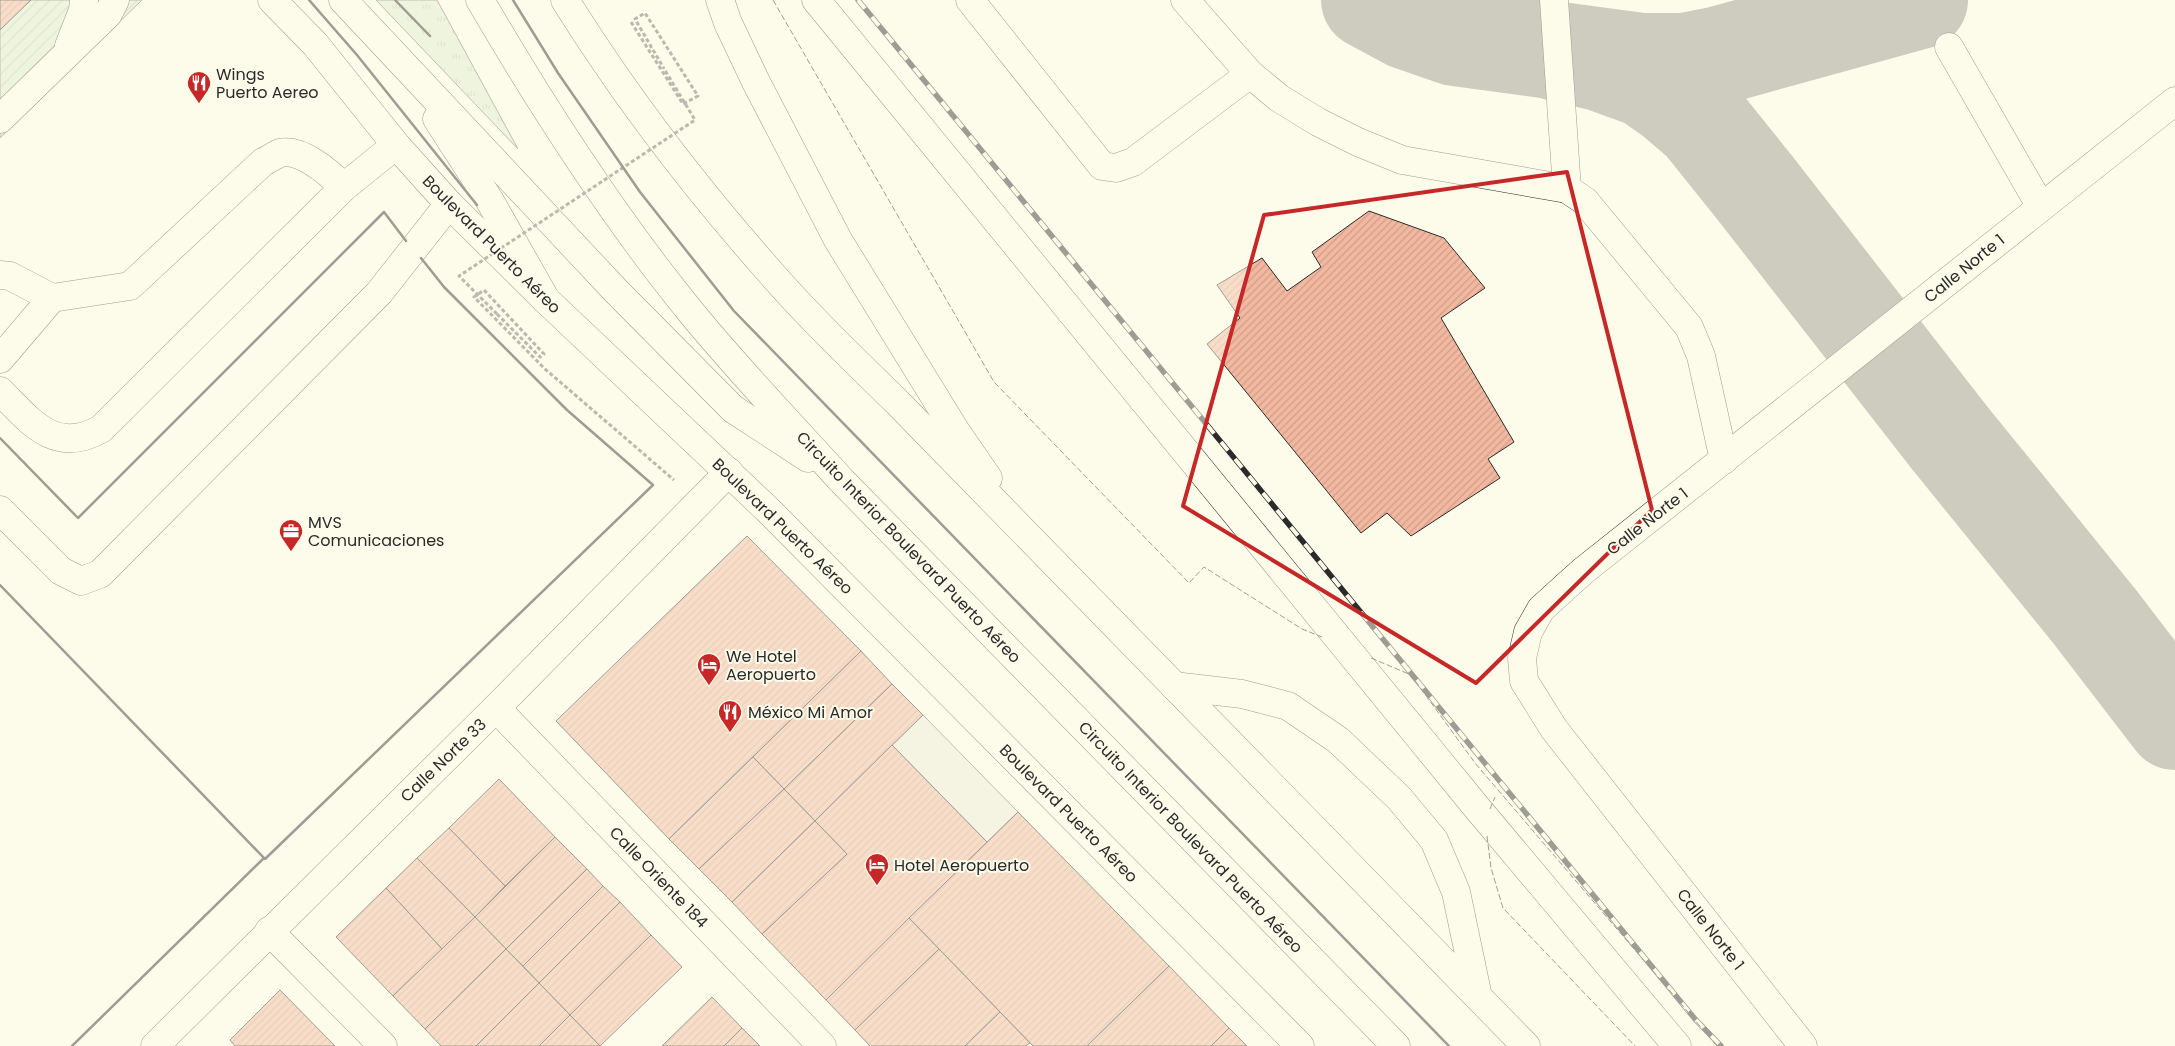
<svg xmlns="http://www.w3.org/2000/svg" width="2175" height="1046" viewBox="0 0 2175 1046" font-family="Poppins,sans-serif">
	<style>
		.grass { fill: url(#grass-tufts); stroke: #74746e }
		.garden { fill: url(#garden-furrows); stroke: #74746e }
		.parking { fill: #eceadb; stroke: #74746e }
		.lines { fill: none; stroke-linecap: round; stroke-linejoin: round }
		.taxiway { stroke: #94938a; stroke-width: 98 }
		.building { fill: url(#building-hatch); stroke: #2b2b2b }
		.minor-casing { stroke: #2b2b2b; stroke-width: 29 }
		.major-casing { stroke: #2b2b2b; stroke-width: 29 }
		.highway-casing { stroke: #2b2b2b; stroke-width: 29 }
		.path { stroke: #6a6964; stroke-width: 3; stroke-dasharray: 4 2.5; stroke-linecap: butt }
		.minor { stroke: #fdfbea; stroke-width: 28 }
		.major { stroke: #fdfbea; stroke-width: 28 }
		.highway { stroke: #fdfbea; stroke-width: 28 }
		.rail-casing { stroke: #2b2b2b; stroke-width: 5.5 }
		.rail { stroke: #fdfbea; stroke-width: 4; stroke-dasharray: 11; stroke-linecap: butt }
		.path-bridge { stroke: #6a6964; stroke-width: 3; stroke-dasharray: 4 2.5; stroke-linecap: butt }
		.fence { stroke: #2b2b2b; stroke-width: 1; stroke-dasharray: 6 2.5; stroke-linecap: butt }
		.wall { stroke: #2b2b2b; stroke-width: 2.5 }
		.marked { fill: none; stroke: #c62828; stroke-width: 4; stroke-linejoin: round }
		.labels { text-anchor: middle; stroke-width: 4; stroke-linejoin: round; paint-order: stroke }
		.poi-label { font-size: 16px; fill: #2b2b2b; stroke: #fdfbea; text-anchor: start }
		.street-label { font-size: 16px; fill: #2b2b2b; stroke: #fdfbea }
	</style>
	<defs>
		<pattern id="grass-tufts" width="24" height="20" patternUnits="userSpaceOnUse" patternTransform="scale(1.25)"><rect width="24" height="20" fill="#deebd1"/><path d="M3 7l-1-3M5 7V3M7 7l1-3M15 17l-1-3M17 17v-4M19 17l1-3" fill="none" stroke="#bfcab4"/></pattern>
		<pattern id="garden-furrows" width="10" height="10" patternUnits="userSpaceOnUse" patternTransform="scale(1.25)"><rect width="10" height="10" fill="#deebd1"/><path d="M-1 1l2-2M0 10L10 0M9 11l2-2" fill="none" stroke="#bfcab4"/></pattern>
		<pattern id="building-hatch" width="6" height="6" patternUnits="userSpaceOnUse" patternTransform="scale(1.25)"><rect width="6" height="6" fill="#f2b8a0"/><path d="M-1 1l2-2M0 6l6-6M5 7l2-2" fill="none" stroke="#d09e8a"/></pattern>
	</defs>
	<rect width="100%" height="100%" fill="#fdfbea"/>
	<!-- grass -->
	<polygon class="grass" points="376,0 437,0 518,149"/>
	<!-- garden -->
	<polygon class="garden" points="0,0 142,0 0,138"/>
	<!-- parking -->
	<polygon class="parking" points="923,715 1018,812 987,842 892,745"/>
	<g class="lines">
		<!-- taxiway -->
		<g class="taxiway">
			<polyline points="1370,0 1409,21 1455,37 1642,62 1684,62 1720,55 1919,0"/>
			<polyline points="1557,52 1600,62 1647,79 1674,98 1702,122 1755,188 1949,437 2095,617 2175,721"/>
		</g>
	</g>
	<!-- building -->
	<g class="building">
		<polygon points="0,0 31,0 0,30"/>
		<polygon points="1369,211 1444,238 1485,288 1441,318 1514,442 1488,459 1500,478 1411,536 1387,513 1361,533 1207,344 1240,318 1217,285 1262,258 1287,291 1321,267 1312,252"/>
		<polygon points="747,536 861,651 669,839 556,721"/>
		<polygon points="861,651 892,684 784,789 753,757"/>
		<polygon points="892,684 923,715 815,821 784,789"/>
		<polygon points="892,745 987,842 826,1000 762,934 847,854 815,821"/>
		<polygon points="753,757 784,789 699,869 669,839"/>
		<polygon points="499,779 555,837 505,886 449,828"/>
		<polygon points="784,789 815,821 732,902 699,869"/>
		<polygon points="1018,812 1169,966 1087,1046 1033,1046 909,918"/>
		<polygon points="815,821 847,854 762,934 732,902"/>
		<polygon points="449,828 505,886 475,917 417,858"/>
		<polygon points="555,837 587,869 506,949 475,917"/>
		<polygon points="417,858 475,917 442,949 386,888"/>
		<polygon points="587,869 603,886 523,966 506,949"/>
		<polygon points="603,886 620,902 539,983 523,966"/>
		<polygon points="386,888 442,949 393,996 336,937"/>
		<polygon points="620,902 651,935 570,1015 539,983"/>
		<polygon points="475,917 506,949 425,1029 393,996"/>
		<polygon points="909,918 939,949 855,1030 826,1000"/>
		<polygon points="651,935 682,967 600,1046 570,1015"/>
		<polygon points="506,949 539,983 476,1046 441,1046 425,1029"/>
		<polygon points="939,949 1000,1012 965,1046 870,1046 855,1030"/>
		<polygon points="1169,966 1229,1028 1211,1046 1087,1046"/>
		<polygon points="539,983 570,1015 539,1046 476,1046"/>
		<polygon points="280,990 335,1046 235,1046 230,1040"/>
		<polygon points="712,997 742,1028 724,1046 662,1046"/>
		<polygon points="1000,1012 1030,1043 1026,1046 965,1046"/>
		<polygon points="570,1015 600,1046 539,1046"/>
		<polygon points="742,1028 760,1046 724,1046"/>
		<polygon points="1229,1028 1247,1046 1211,1046"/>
	</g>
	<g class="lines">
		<!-- minor casing -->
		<g class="minor-casing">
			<g id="minor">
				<polyline points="816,0 1478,809 1677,1046"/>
				<polyline points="970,0 1102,166 1116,168 1133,162 1250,74"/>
				<polyline points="1185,0 1250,74 1279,98 1318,122 1358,142 1402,160 1567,189 1585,201 1689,327 1701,356 1724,460"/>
				<polyline points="1554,0 1567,189"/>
				<polyline points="69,46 83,10 84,0"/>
				<polyline points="1949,47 2041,207"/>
				<polyline points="0,119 108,14 115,0"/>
				<polyline points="0,275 10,276 52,298"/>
				<path d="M 0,359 L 52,298 L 130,286 L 263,162 C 268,160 275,155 280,153 C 302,148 330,174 344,187 L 396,145"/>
				<path d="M 0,391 C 31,422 55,455 101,429 L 344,187"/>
				<polyline points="0,510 61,571 81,581 100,574 379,293 449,204"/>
				<polyline points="1174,686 1242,694 1288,706 1338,740 1399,798 1434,840 1456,892 1478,997"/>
				<polyline points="496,708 822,1046"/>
				<polyline points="269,931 383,1046"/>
				<polyline points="155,1046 496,708 729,472"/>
				<polyline points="1803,1046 1554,729 1524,681 1522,658 1528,632 1541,609 1583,571 2175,101"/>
			</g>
		</g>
		<!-- major casing -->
		<g class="major-casing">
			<polyline id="major" points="272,0 315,44 396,145 449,204 546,300 767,509 1300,1046"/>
		</g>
		<!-- highway casing -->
		<g class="highway-casing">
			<g id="highway">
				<polyline points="343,0 617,292 733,409 808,458"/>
				<path d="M 480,0 C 543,108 611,214 690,311 C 738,370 791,425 842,481 L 1396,1046"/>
				<path d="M 565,0 C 623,93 691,182 763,264 C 805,313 852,358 898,403 L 1526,1046"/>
				<polyline points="720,0 728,23 756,82 838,240 957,433 988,478"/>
				<polyline points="437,119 490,201 546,300"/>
			</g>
		</g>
		<!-- path -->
		<g class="path">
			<polyline points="631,22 683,104 698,96 645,13 635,19 663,67"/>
			<polyline points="497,314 540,357 544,354 484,290 474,297 545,369 674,480"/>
		</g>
		<!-- minor -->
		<use href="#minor" class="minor"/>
		<!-- major -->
		<use href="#major" class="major"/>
		<!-- highway -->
		<use href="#highway" class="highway"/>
		<!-- rail casing -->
		<g class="rail-casing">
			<polyline id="rail" points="858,0 1695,1019 1721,1046"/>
		</g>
		<!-- rail -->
		<use href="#rail" class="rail"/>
		<!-- path-bridge -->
		<polyline class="path-bridge" points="497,314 459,276 695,120 663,67"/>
		<!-- fence -->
		<g class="fence">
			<polyline points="773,0 994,382 1189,583 1204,567 1302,629 1322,637"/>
			<polyline points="1371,658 1411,675 1475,763 1717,1046"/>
			<polyline points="1490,809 1495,797"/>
			<polyline points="1487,836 1491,868 1503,908 1635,1046"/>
		</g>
		<!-- wall -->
		<g class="wall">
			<polyline points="309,0 357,55 477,205"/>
			<polyline points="395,0 430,36"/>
			<polyline points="513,0 558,73 640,192 734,311 1449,1046"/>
			<polyline points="0,438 78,518 384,212 406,241"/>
			<polyline points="0,585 265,859 653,485 567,410 444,287 421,258"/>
			<polyline points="72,1046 264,858"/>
		</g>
	</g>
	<!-- marked area -->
	<path d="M0 0H2175V1046H0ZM 1567,172 L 1652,510 L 1476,683 L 1183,506 L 1264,215 Z" fill="#fdfbea" fill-opacity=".55" fill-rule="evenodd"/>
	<path class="marked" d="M 1567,172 L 1652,510 L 1476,683 L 1183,506 L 1264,215 Z"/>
	<!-- icons -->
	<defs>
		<g id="restaurant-pin" transform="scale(1.25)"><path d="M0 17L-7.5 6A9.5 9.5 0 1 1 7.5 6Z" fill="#c62828" stroke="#fdfbea"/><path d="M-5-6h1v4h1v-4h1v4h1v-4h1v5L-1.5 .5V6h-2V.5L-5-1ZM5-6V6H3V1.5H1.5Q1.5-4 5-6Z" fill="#fff"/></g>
		<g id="office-pin" transform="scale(1.25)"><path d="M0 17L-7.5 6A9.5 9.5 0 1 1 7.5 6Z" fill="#c62828" stroke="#fdfbea"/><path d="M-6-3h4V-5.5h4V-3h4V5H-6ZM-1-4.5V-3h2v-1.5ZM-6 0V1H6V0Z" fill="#fff"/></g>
		<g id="hotel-pin" transform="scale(1.25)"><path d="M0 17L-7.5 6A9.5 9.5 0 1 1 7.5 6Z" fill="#c62828" stroke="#fdfbea"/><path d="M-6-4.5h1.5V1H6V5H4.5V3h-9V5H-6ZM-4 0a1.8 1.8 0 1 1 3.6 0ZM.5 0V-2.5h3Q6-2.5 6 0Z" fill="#fff"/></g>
	</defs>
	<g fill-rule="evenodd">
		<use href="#restaurant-pin" x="199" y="83"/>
		<use href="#office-pin" x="291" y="531"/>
		<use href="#hotel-pin" x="709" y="665"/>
		<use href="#restaurant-pin" x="730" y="712"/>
		<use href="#hotel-pin" x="877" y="865"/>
	</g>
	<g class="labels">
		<!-- poi labels -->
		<g class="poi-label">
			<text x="216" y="80">Wings<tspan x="216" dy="18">Puerto Aereo</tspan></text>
			<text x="308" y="528">MVS<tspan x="308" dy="18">Comunicaciones</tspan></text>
			<text x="726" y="662">We Hotel<tspan x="726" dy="18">Aeropuerto</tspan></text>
			<text x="748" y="718">México Mi Amor</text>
			<text x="894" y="871">Hotel Aeropuerto</text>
		</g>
		<!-- street labels -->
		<g class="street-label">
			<text transform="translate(492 244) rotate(45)" y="6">Boulevard Puerto Aéreo</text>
			<text transform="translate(1964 268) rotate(-39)" y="6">Calle Norte 1</text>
			<text transform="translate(1647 521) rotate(-38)" y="6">Calle Norte 1</text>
			<text transform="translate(783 526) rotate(44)" y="6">Boulevard Puerto Aéreo</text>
			<text transform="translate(909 547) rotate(46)" y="6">Circuito Interior Boulevard Puerto Aéreo</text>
			<text transform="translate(443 760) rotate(-44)" y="6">Calle Norte 33</text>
			<text transform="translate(1069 813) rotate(45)" y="6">Boulevard Puerto Aéreo</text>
			<text transform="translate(1191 837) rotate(46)" y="6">Circuito Interior Boulevard Puerto Aéreo</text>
			<text transform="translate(659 877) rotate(46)" y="6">Calle Oriente 184</text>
			<text transform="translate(1711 929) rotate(52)" y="6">Calle Norte 1</text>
		</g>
	</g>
</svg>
